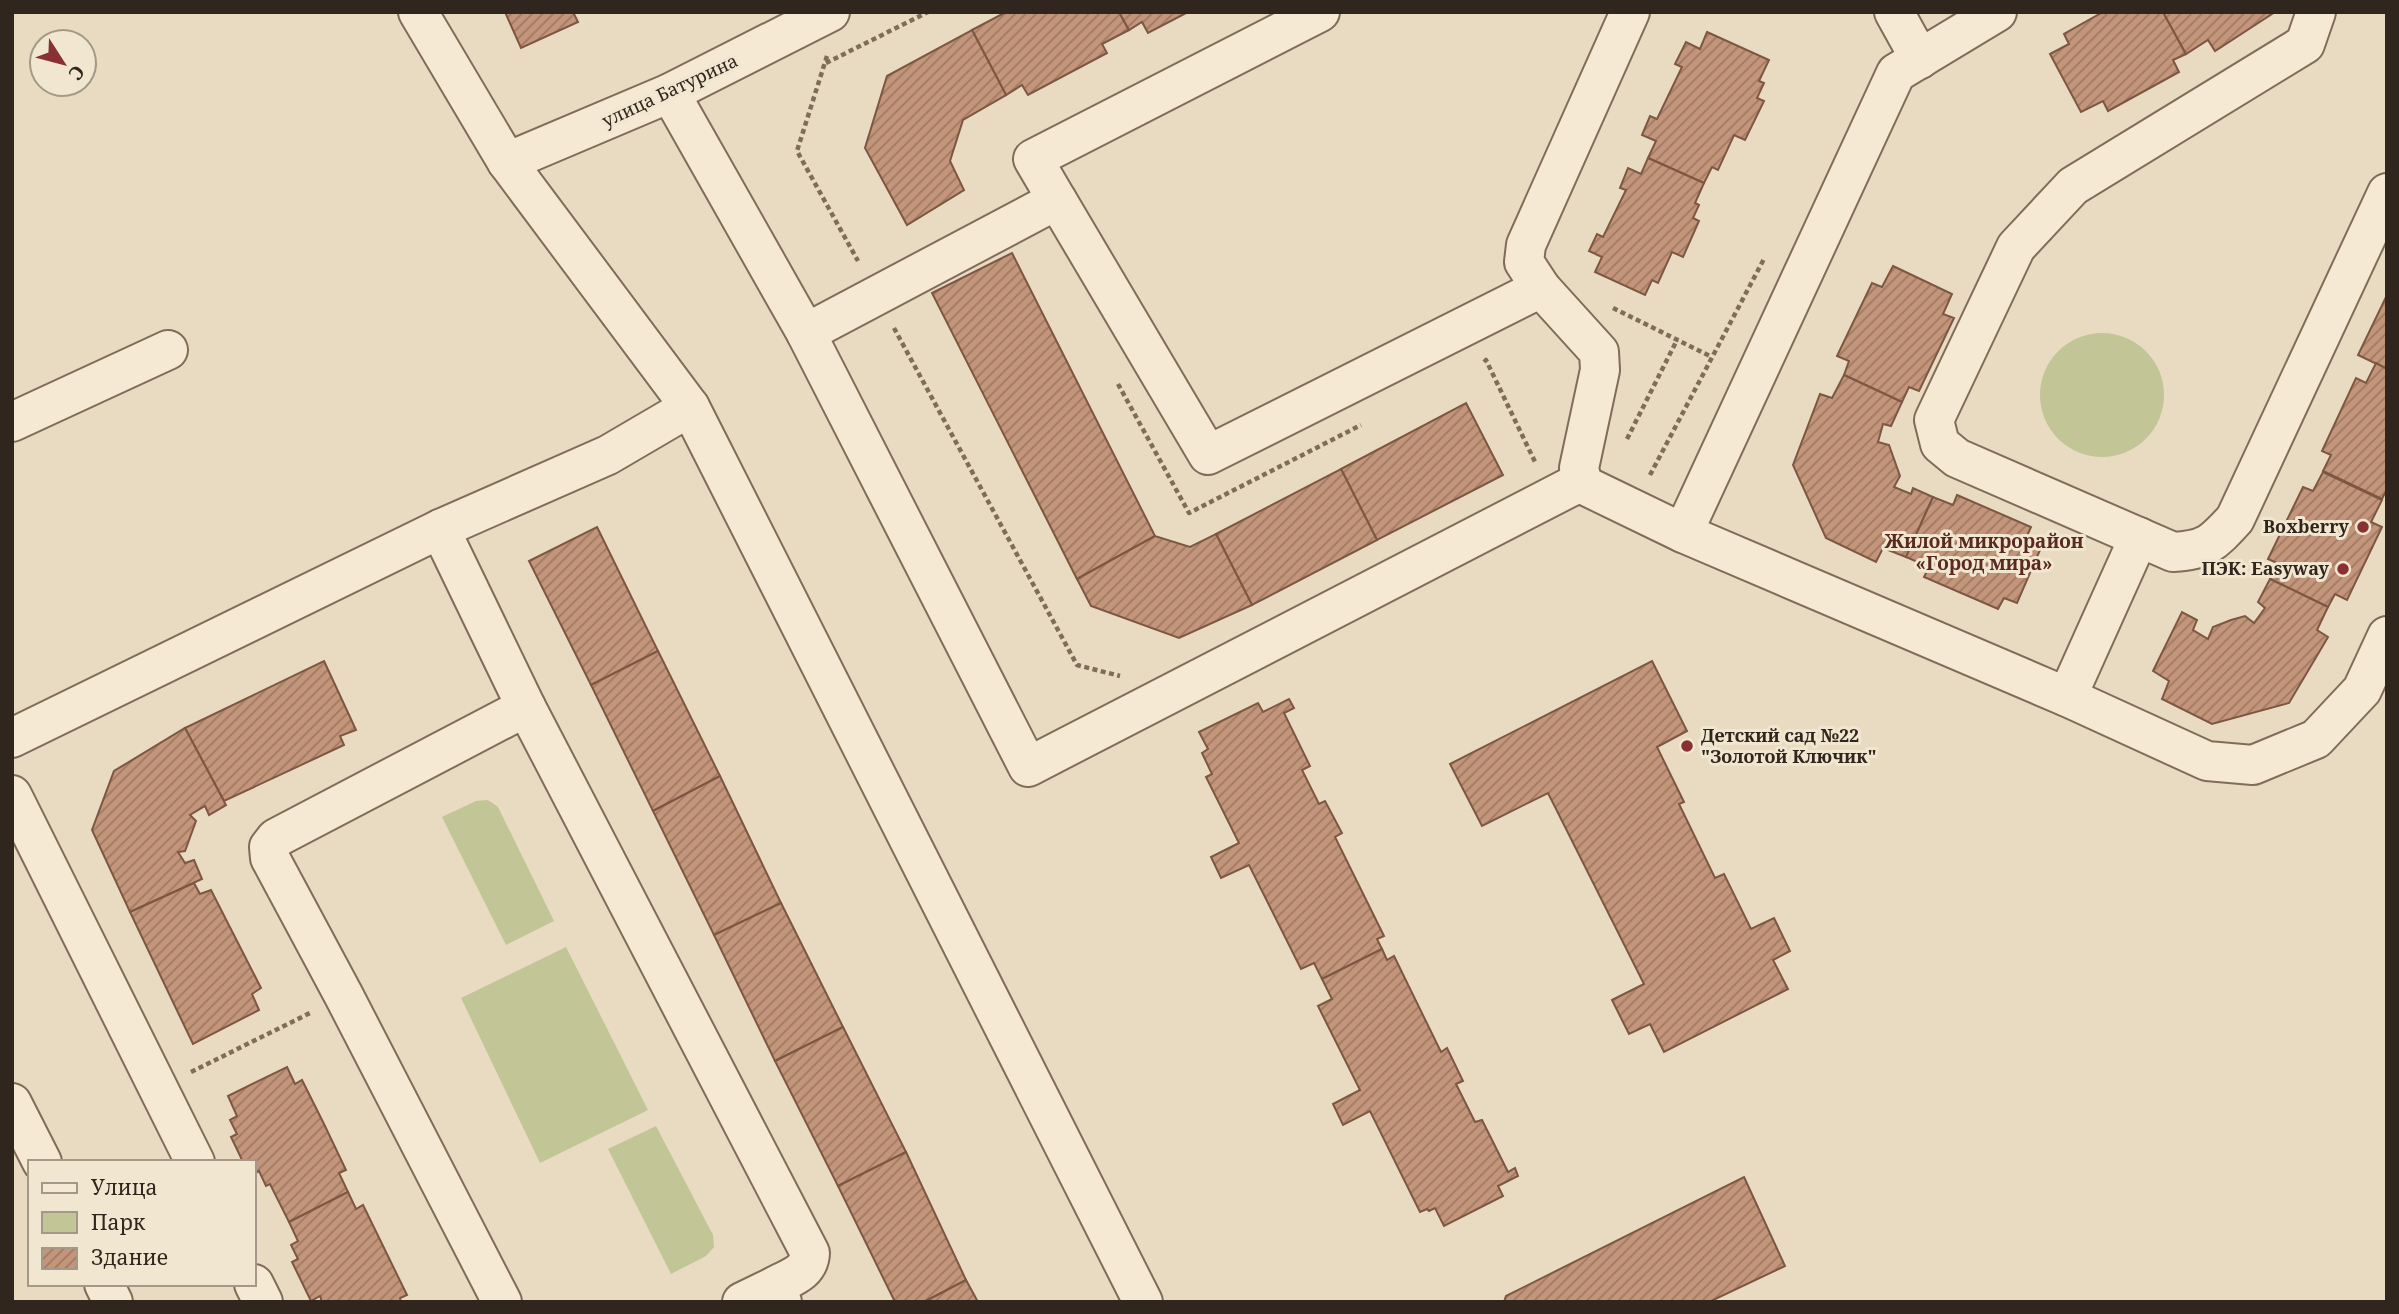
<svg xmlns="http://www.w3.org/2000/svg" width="2399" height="1314" viewBox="0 0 2399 1314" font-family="'Noto Serif',serif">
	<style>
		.park { fill: #c2c596 }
		.building { fill: url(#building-hatch); stroke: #7d5742; stroke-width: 2 }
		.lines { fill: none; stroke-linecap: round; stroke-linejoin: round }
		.minor-casing { stroke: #806c5a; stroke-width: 42 }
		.path { stroke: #806c5a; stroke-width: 4.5; stroke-dasharray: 5 3.5; stroke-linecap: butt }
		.minor { stroke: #f5e9d3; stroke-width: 38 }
		.poi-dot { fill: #893035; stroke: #f1e6cf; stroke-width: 2.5 }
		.labels { text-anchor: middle; stroke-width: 6; stroke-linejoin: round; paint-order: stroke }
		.street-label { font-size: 18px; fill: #31261d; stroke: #f1e6cf }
		.poi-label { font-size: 18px; font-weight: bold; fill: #31261d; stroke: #f1e6cf; text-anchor: end }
		.neighbourhood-label { font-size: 19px; font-weight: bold; fill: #5a2a21; stroke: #f1e6cf }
	</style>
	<defs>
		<pattern id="building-hatch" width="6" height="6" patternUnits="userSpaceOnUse" patternTransform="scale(1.75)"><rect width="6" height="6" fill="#c3957a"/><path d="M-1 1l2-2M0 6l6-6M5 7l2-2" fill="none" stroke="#9f7963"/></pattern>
	</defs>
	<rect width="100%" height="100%" fill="#e9dbc1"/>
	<!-- park -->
	<g class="park">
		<circle cx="2102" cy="395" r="62"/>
		<polygon points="488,800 498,807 554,921 506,945 442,817 476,801"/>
		<polygon points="566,947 648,1110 540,1163 461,998"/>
		<polygon points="656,1126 713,1235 714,1247 706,1256 671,1274 608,1149"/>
	</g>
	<!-- building -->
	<g class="building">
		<polygon points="505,12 573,12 578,22 521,48"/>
		<polygon points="1006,12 1119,12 1129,30 1102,44 1107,53 1028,95 1022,85 1006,95 972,30"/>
		<polygon points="1119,12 1188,12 1148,33 1142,22 1129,30"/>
		<polygon points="2103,12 2163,12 2186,54 2173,60 2179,72 2108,111 2103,101 2081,112 2050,54 2069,44 2064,34"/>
		<polygon points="2163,12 2275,12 2215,51 2208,40 2186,54"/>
		<polygon points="972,30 1006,95 963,120 950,161 964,190 907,225 865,148 887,76"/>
		<polygon points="1707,32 1769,60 1759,81 1764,83 1757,98 1764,101 1745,140 1734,135 1718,170 1712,167 1704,183 1648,158 1656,141 1642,135 1650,116 1657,119 1682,67 1675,64 1686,42 1700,49"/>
		<polygon points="1648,158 1704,183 1695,203 1699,205 1693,218 1699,221 1683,257 1672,252 1658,283 1652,280 1645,295 1595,272 1602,257 1589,251 1597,234 1603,237 1626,190 1620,188 1628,168 1641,174"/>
		<polygon points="1012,253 1155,536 1077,579 932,293"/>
		<polygon points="1893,266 1952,294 1943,314 1954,318 1919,391 1909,387 1902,402 1844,375 1849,361 1837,356 1872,283 1882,287"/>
		<polygon points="2387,295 2387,369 2358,355"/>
		<polygon points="2376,363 2387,369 2387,489 2382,499 2323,471 2331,455 2322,451 2356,378 2366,383"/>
		<polygon points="1844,375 1902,402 1891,426 1883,424 1878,442 1889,445 1900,476 1894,487 1911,494 1913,488 1933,497 1906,557 1883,548 1876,562 1826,538 1793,465 1820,394 1832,398"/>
		<polygon points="1466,403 1503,475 1377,540 1341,469"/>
		<polygon points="1341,469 1377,540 1252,605 1216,534"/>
		<polygon points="2323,472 2382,500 2371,522 2382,527 2347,600 2335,594 2328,607 2270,579 2277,563 2268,559 2303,487 2313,491"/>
		<polygon points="1957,495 2031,527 2027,536 2043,543 2017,603 2004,598 1998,609 1924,577 1929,567 1906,557 1933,497 1953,505"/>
		<polygon points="597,527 658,651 591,685 529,561"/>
		<polygon points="1216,534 1252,605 1179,638 1091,606 1077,579 1155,536 1190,547"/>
		<polygon points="2270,579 2328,607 2317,630 2328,637 2289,703 2212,724 2162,699 2169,681 2153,671 2182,612 2197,620 2193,630 2208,639 2213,627 2231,620 2245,616 2254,623 2265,608 2258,602"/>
		<polygon points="658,651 720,776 653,811 591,685"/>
		<polygon points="324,661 356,730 340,736 344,745 224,801 185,728"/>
		<polygon points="1652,661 1687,731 1657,747 1684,802 1679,804 1715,878 1724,874 1751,929 1774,918 1790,951 1773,960 1788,989 1664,1052 1650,1024 1629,1034 1612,1000 1644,984 1548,793 1482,826 1450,764"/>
		<polygon points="1289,699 1294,708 1284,713 1310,766 1302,770 1319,804 1325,801 1342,833 1335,837 1384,936 1377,939 1382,949 1322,979 1314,963 1301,969 1249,865 1221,878 1211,857 1239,843 1206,777 1212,774 1202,753 1208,749 1199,732 1258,703 1263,712"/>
		<polygon points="185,728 226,805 209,815 205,806 190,815 196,821 185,851 178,852 185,863 194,860 202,879 130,912 92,830 114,771"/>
		<polygon points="720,776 781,903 714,935 653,811"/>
		<polygon points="194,883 200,894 211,890 261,988 252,994 259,1010 193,1044 130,912"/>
		<polygon points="781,903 843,1027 775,1061 714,935"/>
		<polygon points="1382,949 1387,960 1394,956 1441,1052 1447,1048 1463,1081 1456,1084 1475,1122 1482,1120 1508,1172 1515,1168 1518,1176 1498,1186 1503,1196 1444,1226 1435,1208 1429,1211 1427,1209 1420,1212 1370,1111 1343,1125 1333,1104 1360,1090 1318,1006 1332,999 1322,979"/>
		<polygon points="843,1027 906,1152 838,1186 775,1061"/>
		<polygon points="287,1067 295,1084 302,1080 324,1124 346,1170 339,1173 348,1192 289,1222 270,1184 266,1186 259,1171 254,1174 254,1162 243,1162 231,1137 237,1134 230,1120 237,1116 228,1096"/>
		<polygon points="906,1152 966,1280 924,1302 895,1302 838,1186"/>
		<polygon points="1744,1177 1785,1266 1709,1302 1504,1302 1506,1296"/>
		<polygon points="348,1192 356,1209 363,1205 407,1295 400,1298 401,1302 322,1302 320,1296 311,1301 292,1262 298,1259 291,1245 298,1241 289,1222"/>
		<polygon points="966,1280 978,1302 924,1302"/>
	</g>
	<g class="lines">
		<!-- minor casing -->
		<g class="minor-casing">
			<g id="minor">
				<polyline points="1630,12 1526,245 1524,262 1541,288 1599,352 1600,370 1579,468 1582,481 1588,487 1683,533"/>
				<polyline points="1894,12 1920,59"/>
				<polyline points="1997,12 1896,73 1683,533 2067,697 2139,537"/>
				<path d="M 2316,12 L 2305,44 L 2073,186 L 2016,247 L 1934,420 L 1940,444 L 1957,458 L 2173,552 C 2207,550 2213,543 2235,519 L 2387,193"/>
				<polyline points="670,93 806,333 1028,767 1582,481"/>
				<polyline points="507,162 670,93 830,12"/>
				<polyline points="1057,200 1033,159 1320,12"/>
				<polyline points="806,333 1057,200 1208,455 1541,288"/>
				<polyline points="690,407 1143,1302"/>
				<polyline points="12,422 168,350"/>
				<polyline points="440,529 526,707 276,838 269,847 270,858 344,996 502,1302"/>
				<polyline points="2067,697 2207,761 2253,765 2316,739 2362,690 2387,636"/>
				<path d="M 526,707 L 810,1253 C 809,1273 791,1277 775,1286"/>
				<polyline points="12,738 440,529 608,455 690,407 507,162 418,12"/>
				<polyline points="12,795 195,1162"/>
				<polyline points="12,1103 42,1162"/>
				<polyline points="104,1284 113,1302"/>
				<polyline points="254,1284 263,1302"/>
				<polyline points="742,1302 775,1286 782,1302"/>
			</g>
		</g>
		<!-- path -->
		<g class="path">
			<polyline points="827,56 797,151 858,261"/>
			<polyline points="826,63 928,12"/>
			<polyline points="1613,308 1712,357"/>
			<polyline points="894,328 1077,665 1120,676"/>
			<polyline points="1484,362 1486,360 1536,464"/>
			<polyline points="1118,384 1189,513 1361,425"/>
			<polyline points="1627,439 1677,340"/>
			<polyline points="1650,475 1765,257"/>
			<polyline points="191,1072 312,1012"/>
		</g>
		<!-- minor -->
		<use href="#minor" class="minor"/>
	</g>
	<!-- markers -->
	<g class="poi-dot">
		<circle cx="2363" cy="527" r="7"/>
		<circle cx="2343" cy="569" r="7"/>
		<circle cx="1687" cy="746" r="7"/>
	</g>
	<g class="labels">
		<!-- street labels -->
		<g class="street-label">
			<text transform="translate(670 91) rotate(-25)" y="6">улица Батурина</text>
		</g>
		<!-- poi labels -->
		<g class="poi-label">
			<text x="2349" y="533">Boxberry</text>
			<text x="2329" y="575">ПЭК: Easyway</text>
			<text x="1701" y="742" text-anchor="start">Детский сад №22<tspan x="1701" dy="21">"Золотой Ключик"</tspan></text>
		</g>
		<!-- neighbourhood labels -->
		<g class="neighbourhood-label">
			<text x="1984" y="548">Жилой микрорайон<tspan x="1984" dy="22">«Город мира»</tspan></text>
		</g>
	</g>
	<!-- border -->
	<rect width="2399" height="1314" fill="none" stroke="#31261d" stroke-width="28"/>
	<!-- legend -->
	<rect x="28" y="1160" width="228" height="126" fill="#f1e6cf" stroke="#a49988" stroke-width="2"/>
	<rect x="42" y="1183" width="35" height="10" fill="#f5e9d3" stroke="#a49988" stroke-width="2"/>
	<text x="91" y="1195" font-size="21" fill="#31261d">Улица</text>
	<rect x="42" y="1212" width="35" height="21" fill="#c2c596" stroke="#a49988" stroke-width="2"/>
	<text x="91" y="1230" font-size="21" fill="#31261d">Парк</text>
	<rect x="42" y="1248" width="35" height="21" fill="url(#building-hatch)" stroke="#a49988" stroke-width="2"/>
	<text x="91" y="1265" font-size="21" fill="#31261d">Здание</text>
	<!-- north arrow -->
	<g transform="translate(63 63) rotate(126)"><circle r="33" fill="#f1e6cf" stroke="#a49988" stroke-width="2"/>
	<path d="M0-5L12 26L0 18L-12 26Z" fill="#893035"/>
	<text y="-10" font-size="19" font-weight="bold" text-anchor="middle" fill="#31261d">С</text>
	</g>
</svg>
